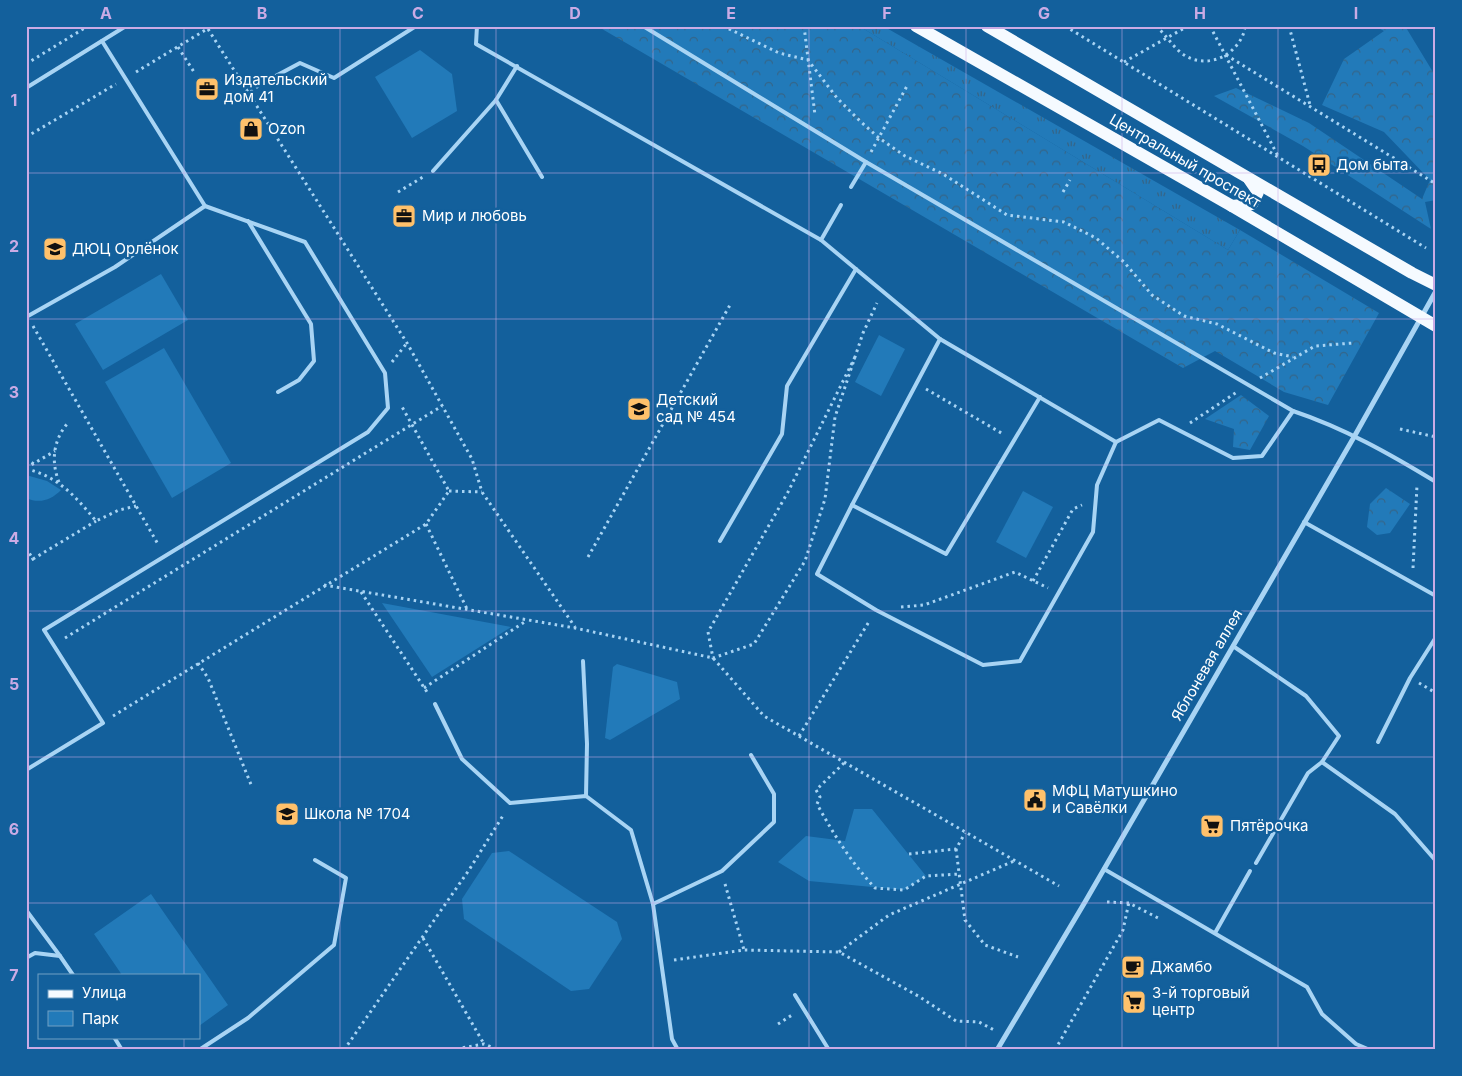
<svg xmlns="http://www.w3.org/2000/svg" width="1462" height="1076" viewBox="0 0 1462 1076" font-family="Inter,sans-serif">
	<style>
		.grass { fill: url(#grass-tufts) }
		.forest { fill: url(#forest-crowns) }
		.park { fill: #227ab9 }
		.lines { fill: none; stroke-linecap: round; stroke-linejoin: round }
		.path { stroke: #a8d4f4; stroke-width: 3; stroke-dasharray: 2.5 4; stroke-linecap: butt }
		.service { stroke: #a8d4f4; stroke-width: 4 }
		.minor { stroke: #a8d4f4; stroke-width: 5 }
		.primary { stroke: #f5faff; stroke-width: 12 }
		.grid { fill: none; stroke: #caabe5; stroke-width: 1; stroke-opacity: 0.55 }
		.labels { text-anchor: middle; stroke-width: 5; stroke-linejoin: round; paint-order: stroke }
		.poi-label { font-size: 15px; fill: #fff; stroke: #13609c; text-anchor: start }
		.street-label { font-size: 15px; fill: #fff; stroke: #13609c }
		.neatline { fill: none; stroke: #caabe5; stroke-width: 2 }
		.grid-label { font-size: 16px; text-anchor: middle; font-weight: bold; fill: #caabe5 }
	</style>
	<defs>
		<pattern id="grass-tufts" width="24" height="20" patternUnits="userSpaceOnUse" patternTransform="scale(1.25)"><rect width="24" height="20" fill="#227ab9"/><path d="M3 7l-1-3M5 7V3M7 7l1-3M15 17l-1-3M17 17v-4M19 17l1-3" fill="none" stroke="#356588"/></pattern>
		<pattern id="forest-crowns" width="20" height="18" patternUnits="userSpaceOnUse" patternTransform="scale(1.25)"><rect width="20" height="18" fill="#227ab9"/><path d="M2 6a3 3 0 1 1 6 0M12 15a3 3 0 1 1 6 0" fill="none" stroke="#356588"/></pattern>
	</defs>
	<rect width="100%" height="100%" fill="#13609c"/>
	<!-- grass -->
	<polygon class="grass" points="859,26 883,26 1240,230 1228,250"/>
	<!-- forest -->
	<g class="forest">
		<polygon points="597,26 859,26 1228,250 1240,230 1379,313 1328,405 1284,392 1215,351 1183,368"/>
		<polygon points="1375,26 1405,26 1436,77 1436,200 1425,202 1431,229 1303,146 1214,96 1236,88 1309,123 1422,199 1430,180 1384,132 1322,105 1344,59 1384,31"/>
		<polygon points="1241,395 1269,416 1250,450 1233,447 1234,429 1205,419"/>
		<polygon points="1386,488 1410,504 1390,533 1377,535 1367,527 1370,504"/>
	</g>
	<!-- park -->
	<g class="park">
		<polygon points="420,50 452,74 457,111 412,138 375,77"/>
		<polygon points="161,274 188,320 103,370 75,324"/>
		<polygon points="879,335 905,349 881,396 855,382"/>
		<polygon points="164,348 231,463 172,498 105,382"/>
		<path d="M 26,475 L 47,481 L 61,490 C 51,500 40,504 26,498 Z"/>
		<polygon points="1023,491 1053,507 1026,558 996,542"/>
		<polygon points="382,603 511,627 432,677"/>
		<polygon points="617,664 677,682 680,699 610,740 605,738 613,667"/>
		<polygon points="854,809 872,809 926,876 904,890 809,881 778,862 806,836 845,841"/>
		<polygon points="509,851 617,922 622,939 589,989 571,991 464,919 462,899 492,853"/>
		<polygon points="151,894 228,1005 199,1026 199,975 122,975 94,934"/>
	</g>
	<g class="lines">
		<!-- path -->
		<g class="path">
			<polyline points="723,26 779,53 808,60 837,98 860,121 879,138 905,156 943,174 1007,215 1064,222 1096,238 1124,262 1152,295 1184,316 1217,324 1274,353 1293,357"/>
			<polyline points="804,26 815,115"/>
			<polyline points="1065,26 1426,248"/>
			<path d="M 1156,26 C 1165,34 1171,44 1180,52 C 1194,64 1215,64 1230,52 C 1238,45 1244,37 1245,26"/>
			<polyline points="1210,26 1278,156"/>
			<polyline points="1289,26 1310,105"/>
			<polyline points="208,29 407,343 472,459 482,492 575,627"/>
			<polyline points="178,47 194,72"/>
			<polyline points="1226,55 1436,184"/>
			<polyline points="1124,62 1188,26"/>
			<polyline points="26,64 88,26"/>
			<polyline points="136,72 212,26"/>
			<polyline points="240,99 260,85"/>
			<polyline points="26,137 116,84"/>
			<polyline points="871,152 907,86"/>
			<polyline points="398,192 423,177"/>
			<polyline points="1063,192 1070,180"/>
			<polyline points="33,326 159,546"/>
			<polyline points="855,357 788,492 708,632 713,658 754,644 805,561 825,499 835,417 863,333 877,303"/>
			<polyline points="392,362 407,343"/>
			<polyline points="1260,378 1315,346 1353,343"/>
			<polyline points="926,389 1003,434"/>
			<polyline points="1190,423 1237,392"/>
			<polyline points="1400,429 1436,437"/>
			<polyline points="26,459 34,464"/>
			<polyline points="26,468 55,451"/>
			<path d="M 26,469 C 58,476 76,497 96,521 L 119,510 L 136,506"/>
			<path d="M 59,482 C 51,462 53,441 67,424"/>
			<polyline points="449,491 482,492"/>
			<polyline points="426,524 467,609"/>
			<polyline points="26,548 33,559 96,521"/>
			<polyline points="588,557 730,305"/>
			<polyline points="26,563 33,559"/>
			<polyline points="1413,568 1417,485"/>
			<polyline points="1033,581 1073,509 1082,505"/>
			<polyline points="324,585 575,628 713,658 764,716 1059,886"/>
			<polyline points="361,592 429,695"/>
			<polyline points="901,607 924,605 1015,572 1048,588"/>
			<polyline points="65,638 442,406"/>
			<polyline points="198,663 208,678 252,787"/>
			<polyline points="1419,683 1436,693"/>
			<polyline points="424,688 526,621"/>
			<polyline points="113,716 426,524 449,491 401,405"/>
			<polyline points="799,736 870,620"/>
			<path d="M 844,763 L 816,790 L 820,797 L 817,804 C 834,835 851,862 875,888 L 904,890 L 926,876 L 959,874"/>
			<polyline points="956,849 965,920 985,945 1018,957"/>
			<polyline points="909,854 956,849 965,833"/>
			<polyline points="725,884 744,950"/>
			<polyline points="1107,902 1129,903 1158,918"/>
			<polyline points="423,938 484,1044"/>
			<polyline points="839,952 889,915 1014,861"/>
			<polyline points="674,960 744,950 839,952 920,997 956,1021 979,1022 994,1030"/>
			<polyline points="778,1024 792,1015"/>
			<polyline points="344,1050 469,870 504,814"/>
			<polyline points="450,1050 484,1044 499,1050"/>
			<polyline points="1055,1050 1123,930 1129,902"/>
		</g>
		<!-- service -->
		<g class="service">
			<polyline points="477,26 476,44 821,240 940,339 1116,442"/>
			<path d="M 643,26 L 866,162 L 1293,411 C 1344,428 1390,454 1436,482"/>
			<polyline points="270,79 300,63 334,78 416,26"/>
			<polyline points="26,88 126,26"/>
			<polyline points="496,100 542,177"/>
			<polyline points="433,171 496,100 517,66"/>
			<polyline points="851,187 866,162"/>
			<polyline points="248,221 311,324 314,361 299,380 278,392"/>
			<polyline points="821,240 841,205"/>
			<polyline points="26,314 28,316 115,267 205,206"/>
			<polyline points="940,339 852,505 946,554 1040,397"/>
			<polyline points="852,505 817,574 876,610 983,665 1020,661 1093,532 1097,485 1116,442 1159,420 1233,458 1262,456 1293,411"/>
			<polyline points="1304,522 1436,596"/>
			<polyline points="720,541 782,434 787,386 856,269"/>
			<polyline points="1233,646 1306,696 1339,736 1322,762 1308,773 1256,863"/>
			<polyline points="583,661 587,744 586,796"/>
			<polyline points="435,704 462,759 510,803 586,796 631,830 653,904 672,1039 678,1050"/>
			<polyline points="1378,742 1410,678 1436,637"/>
			<polyline points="1322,762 1395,814 1436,861"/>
			<polyline points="26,770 103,723 44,630 368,432 388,408 385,373 305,242 205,206 102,41"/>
			<polyline points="1104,869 1307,987 1322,1014 1356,1044 1370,1050"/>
			<polyline points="653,904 722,871 774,822 774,794 751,755"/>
			<polyline points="26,910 60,956"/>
			<polyline points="1215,933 1250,871"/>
			<polyline points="26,958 35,953 60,956 73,975"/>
			<polyline points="795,995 829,1050"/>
			<polyline points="114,1037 122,1050"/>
			<polyline points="199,1050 248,1018 334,945 346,878 315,860"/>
		</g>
		<!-- minor -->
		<polyline class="minor" points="997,1050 1085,902 1354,437 1436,291"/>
		<!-- primary -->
		<g class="primary">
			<polyline points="916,26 1232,206 1436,326"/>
			<polyline points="987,26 1412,273 1436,285"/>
			<polyline points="1232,206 1252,204 1258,192 1249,179"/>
		</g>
	</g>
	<!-- grid -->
	<path class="grid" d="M 184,26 L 184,975M 340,26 L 340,1050M 496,26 L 496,1050M 653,26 L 653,1050M 809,26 L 809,1050M 966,26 L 966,1050M 1122,26 L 1122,1050M 1278,26 L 1278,1050M 26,173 L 1436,173M 26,319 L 1436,319M 26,465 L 1436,465M 26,611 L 1436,611M 26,757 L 1436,757M 26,903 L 1436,903M 184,1037 L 184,1050"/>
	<!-- icons -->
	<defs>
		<g id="office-square" transform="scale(1.25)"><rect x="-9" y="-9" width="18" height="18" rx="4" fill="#ffc16b" stroke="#13609c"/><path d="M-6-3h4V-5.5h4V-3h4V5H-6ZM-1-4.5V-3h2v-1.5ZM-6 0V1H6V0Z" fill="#111"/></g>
		<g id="shop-square" transform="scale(1.25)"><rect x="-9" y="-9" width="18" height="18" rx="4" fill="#ffc16b" stroke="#13609c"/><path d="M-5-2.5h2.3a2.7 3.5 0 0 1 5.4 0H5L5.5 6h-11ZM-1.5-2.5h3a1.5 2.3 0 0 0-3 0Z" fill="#111"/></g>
		<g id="bus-square" transform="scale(1.25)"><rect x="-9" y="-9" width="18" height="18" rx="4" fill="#ffc16b" stroke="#13609c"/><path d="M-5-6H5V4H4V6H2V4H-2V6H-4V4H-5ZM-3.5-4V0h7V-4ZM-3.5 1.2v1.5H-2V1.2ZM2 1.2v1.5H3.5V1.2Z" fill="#111"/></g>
		<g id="school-square" transform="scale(1.25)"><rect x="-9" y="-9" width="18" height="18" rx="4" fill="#ffc16b" stroke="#13609c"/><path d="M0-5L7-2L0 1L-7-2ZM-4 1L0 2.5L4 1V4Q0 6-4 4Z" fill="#111"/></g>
		<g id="civic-square" transform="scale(1.25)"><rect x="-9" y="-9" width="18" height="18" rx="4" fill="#ffc16b" stroke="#13609c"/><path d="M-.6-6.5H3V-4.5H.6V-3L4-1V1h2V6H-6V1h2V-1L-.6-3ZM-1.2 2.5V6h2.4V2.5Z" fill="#111"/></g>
		<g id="supermarket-square" transform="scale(1.25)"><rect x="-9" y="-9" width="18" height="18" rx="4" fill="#ffc16b" stroke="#13609c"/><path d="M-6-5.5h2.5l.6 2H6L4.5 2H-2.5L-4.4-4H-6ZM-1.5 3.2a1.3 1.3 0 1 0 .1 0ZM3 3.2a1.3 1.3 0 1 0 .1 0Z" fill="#111"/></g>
		<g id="cafe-square" transform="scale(1.25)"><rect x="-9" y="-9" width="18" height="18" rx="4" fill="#ffc16b" stroke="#13609c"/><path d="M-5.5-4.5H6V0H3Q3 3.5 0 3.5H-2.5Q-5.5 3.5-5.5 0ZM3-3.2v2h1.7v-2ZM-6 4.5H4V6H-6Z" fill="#111"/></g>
	</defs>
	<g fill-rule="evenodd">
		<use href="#office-square" x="207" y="89"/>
		<use href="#shop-square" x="251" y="129"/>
		<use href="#bus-square" x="1319" y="165"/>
		<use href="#office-square" x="404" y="216"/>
		<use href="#school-square" x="55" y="249"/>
		<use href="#school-square" x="639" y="409"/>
		<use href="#civic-square" x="1035" y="800"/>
		<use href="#school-square" x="287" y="814"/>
		<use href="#supermarket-square" x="1212" y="826"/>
		<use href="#cafe-square" x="1133" y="967"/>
		<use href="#supermarket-square" x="1134" y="1002"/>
	</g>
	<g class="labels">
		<!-- poi labels -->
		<g class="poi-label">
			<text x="224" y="85">Издательский<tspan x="224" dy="17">дом 41</tspan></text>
			<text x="268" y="134">Ozon</text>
			<text x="1336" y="170">Дом быта</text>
			<text x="422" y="221">Мир и любовь</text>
			<text x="72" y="254">ДЮЦ Орлёнок</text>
			<text x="656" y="405">Детский<tspan x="656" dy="17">сад № 454</tspan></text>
			<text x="1052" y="796">МФЦ Матушкино<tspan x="1052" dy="17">и Савёлки</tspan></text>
			<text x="304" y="819">Школа № 1704</text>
			<text x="1230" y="831">Пятёрочка</text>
			<text x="1150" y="972">Джамбо</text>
			<text x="1152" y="998">3-й торговый<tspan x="1152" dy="17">центр</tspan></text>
		</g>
		<!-- street labels -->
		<g class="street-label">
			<text transform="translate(1185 161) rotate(30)" y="5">Центральный проспект</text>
			<text transform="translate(1207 665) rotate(-60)" y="5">Яблоневая аллея</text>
		</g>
	</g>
	<!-- border -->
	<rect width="1462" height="1076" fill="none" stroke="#13609c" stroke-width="55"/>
	<!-- legend -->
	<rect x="38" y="974" width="162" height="65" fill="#13609c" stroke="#71a0c4"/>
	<rect x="48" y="990" width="25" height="8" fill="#f5faff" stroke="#71a0c4"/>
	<text x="82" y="998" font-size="15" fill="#ffffff">Улица</text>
	<rect x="48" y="1011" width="25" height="15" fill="#227ab9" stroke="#71a0c4"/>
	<text x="82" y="1024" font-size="15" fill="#ffffff">Парк</text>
	<rect x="28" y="28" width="1406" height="1020" class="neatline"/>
	<g class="grid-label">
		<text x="106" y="19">A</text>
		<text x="262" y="19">B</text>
		<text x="418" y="19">C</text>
		<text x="575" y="19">D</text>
		<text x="731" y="19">E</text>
		<text x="887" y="19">F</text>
		<text x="1044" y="19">G</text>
		<text x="1200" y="19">H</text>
		<text x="1356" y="19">I</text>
		<text x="14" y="106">1</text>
		<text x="14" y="252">2</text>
		<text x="14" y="398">3</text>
		<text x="14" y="544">4</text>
		<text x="14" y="690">5</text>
		<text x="14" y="835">6</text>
		<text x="14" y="981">7</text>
	</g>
</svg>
